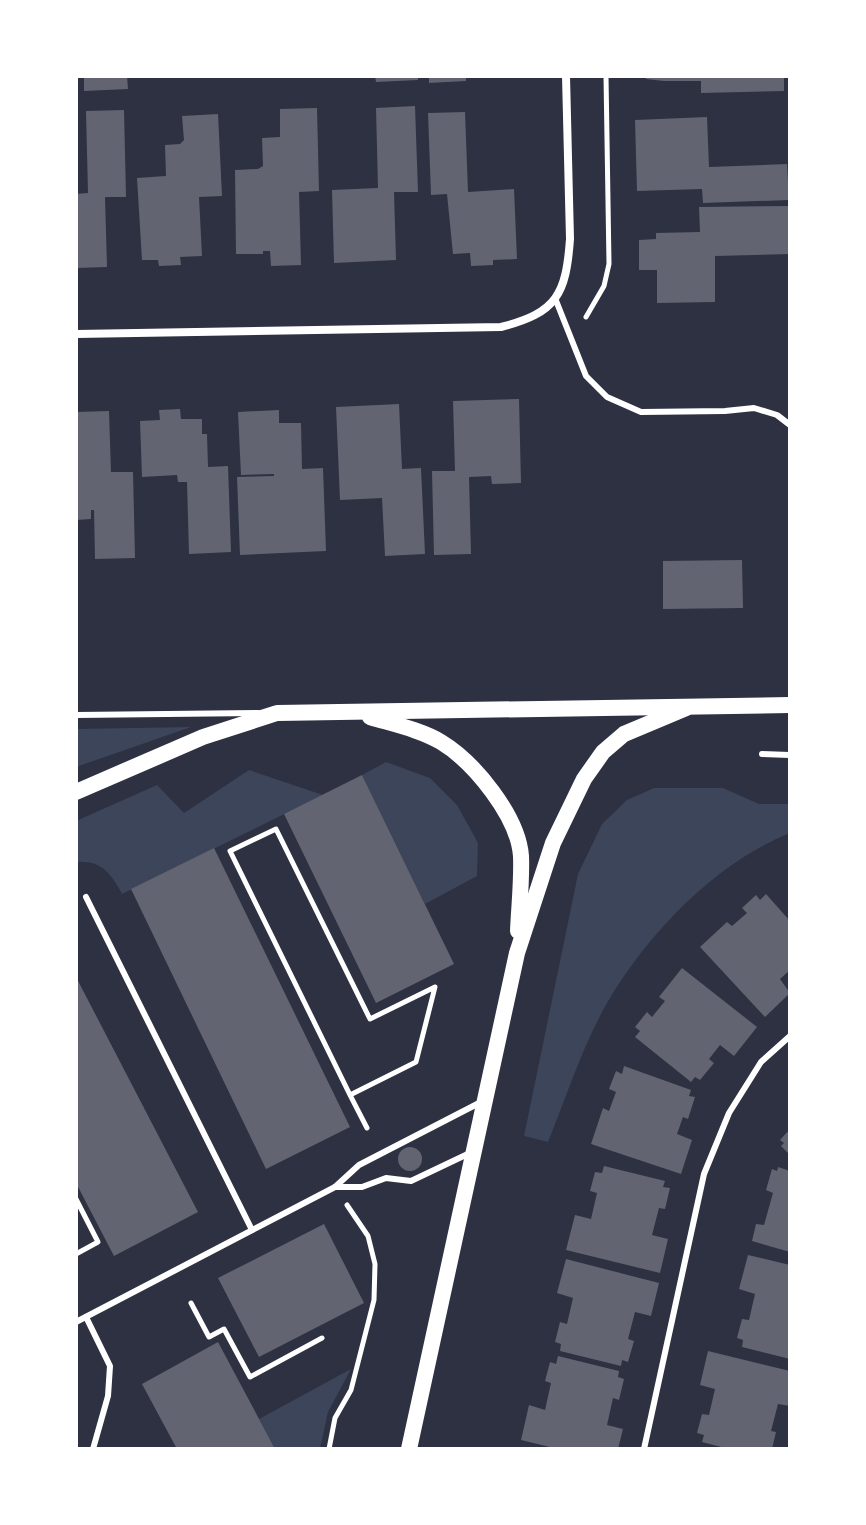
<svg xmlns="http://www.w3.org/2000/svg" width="866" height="1525" viewBox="0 0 866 1525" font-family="'Alegreya Sans',sans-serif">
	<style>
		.green { fill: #3c4559 }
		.building { fill: #626471 }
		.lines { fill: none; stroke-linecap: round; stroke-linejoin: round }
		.path { stroke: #fff; stroke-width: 5 }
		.service { stroke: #fff; stroke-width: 6 }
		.minor { stroke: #fff; stroke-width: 8 }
		.secondary { stroke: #fff; stroke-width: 16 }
	</style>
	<rect width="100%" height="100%" fill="#2d3142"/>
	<!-- green -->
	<g class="green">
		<polygon points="191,727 76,767 76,729"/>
		<polygon points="386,762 430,778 457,805 478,843 477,876 425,904 362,775"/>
		<path d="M 249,770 L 323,795 L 122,894 C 111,873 101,860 76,862 L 76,821 L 157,785 L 184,813 Z"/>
		<path d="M 654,788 L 723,788 L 759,804 L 790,804 L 790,833 C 719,862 660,922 618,985 C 587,1032 569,1090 548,1142 L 524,1136 L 578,874 L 602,824 L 627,800 Z"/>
		<polygon points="351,1369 328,1412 320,1449 275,1449 259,1419"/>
	</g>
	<!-- building -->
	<g class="building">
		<polygon points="84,76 127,76 128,89 84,91"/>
		<polygon points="375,76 418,76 418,80 376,82"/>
		<polygon points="429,76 466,76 466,81 429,83"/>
		<polygon points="646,76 784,76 784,91 701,93 701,81 664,81 646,79"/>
		<polygon points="415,106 418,192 394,192 396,260 334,263 332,190 378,188 376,108"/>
		<polygon points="317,108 319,191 299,192 301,265 271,266 270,251 263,251 263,254 236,254 235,170 258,169 263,166 262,138 280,137 280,109"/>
		<polygon points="124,110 126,197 105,197 107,267 76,268 76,194 88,193 86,111"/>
		<polygon points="465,112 468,192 514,189 517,259 493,260 493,265 471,266 470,253 453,254 447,194 431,195 428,113"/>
		<polygon points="218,114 222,196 199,197 202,256 180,257 181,265 159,266 158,260 142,260 137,178 166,176 165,145 180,144 184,140 182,116"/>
		<polygon points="707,117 709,167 787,164 789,200 703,203 702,189 637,191 635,120"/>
		<polygon points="790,206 790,254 715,256 715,302 657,303 657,270 639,270 639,240 656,239 656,233 700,232 699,207"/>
		<polygon points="519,399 521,483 492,484 491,476 469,477 471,554 434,555 432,471 455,471 453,401"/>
		<polygon points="399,404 402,469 421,468 425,554 385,556 382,498 340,500 336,407"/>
		<polygon points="180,409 181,419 202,419 202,434 207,434 208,467 228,466 231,552 189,554 187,482 178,482 177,475 142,477 140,421 160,420 159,410"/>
		<polygon points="279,410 279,423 301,423 302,469 323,468 326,551 240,555 237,477 274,476 274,474 241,475 238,412"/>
		<polygon points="109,411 111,472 133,472 135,558 95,559 94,510 91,510 91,519 76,520 76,412"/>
		<polygon points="742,560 743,608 663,609 663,561"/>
		<polygon points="362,775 454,964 376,1003 284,814"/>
		<polygon points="214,848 350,1127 266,1169 131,889"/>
		<polygon points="766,894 790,921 790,970 780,979 790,993 765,1017 700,947 727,922 732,926 747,913 742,908 756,895 760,900"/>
		<polygon points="682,968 757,1027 734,1056 720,1045 709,1059 714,1063 700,1080 695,1077 691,1082 635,1037 640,1031 635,1027 647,1012 652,1017 665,1001 659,997"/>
		<polygon points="76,977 198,1212 114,1256 76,1183"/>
		<polygon points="624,1066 691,1090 689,1096 695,1097 688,1119 683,1117 677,1134 692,1140 681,1174 591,1144 603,1108 609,1111 616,1092 609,1089 616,1071 622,1074"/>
		<polygon points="790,1129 790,1155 781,1146 784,1143 780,1140"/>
		<circle cx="410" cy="1159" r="12"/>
		<polygon points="604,1166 665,1181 663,1187 670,1188 665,1209 659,1208 652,1235 668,1239 660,1273 566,1250 575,1215 591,1219 597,1193 590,1191 595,1172 602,1173"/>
		<polygon points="778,1167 790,1171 790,1252 752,1241 756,1224 764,1225 773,1193 766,1190 772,1169 777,1171"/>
		<polygon points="324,1224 364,1303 259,1357 218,1278"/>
		<polygon points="748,1255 790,1265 790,1359 742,1347 743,1340 737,1338 742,1319 749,1320 755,1294 739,1289"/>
		<polygon points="566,1259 659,1283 651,1316 635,1312 628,1339 634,1341 628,1362 622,1360 621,1366 560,1351 561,1344 555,1342 560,1322 567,1324 573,1298 557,1293"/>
		<polygon points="218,1342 259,1419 275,1449 177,1449 142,1384"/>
		<polygon points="708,1351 790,1371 790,1406 778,1404 771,1431 776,1432 772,1449 729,1449 702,1442 704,1435 697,1433 702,1414 709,1415 715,1389 700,1385"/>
		<polygon points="558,1356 619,1371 618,1377 624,1379 619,1400 613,1398 607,1425 623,1429 618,1449 558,1449 521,1440 529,1405 545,1410 551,1383 545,1381 550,1362 556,1364"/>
	</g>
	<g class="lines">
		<!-- path -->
		<g class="path">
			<polyline points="586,317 604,286 609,264 606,76"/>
			<polyline points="350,1095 416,1062 435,987 370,1019 276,829 230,851 350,1095 367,1128"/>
			<polyline points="76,1199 98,1242 76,1254"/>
			<polyline points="191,1303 209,1337 224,1329 250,1377 322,1338"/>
			<polyline points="329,1449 335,1418 351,1390 374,1300 375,1264 368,1236 347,1205"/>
		</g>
		<!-- service -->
		<g class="service">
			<polyline points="555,298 586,376 607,397 641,412 725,411 754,408 777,415 790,425"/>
			<polyline points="76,715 258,713"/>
			<polyline points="762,754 790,755"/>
			<polyline points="86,897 252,1230"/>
			<polyline points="335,1187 362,1187 386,1178 411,1181 472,1152"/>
			<polyline points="86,1317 110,1366 108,1396 93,1449"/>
			<polyline points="76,1322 335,1187 359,1165 483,1101"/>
			<polyline points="644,1449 704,1174 729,1113 761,1062 790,1036"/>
		</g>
		<!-- minor -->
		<path class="minor" d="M 76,334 L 501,327 C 557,313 566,294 570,239 L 566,76"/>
		<!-- secondary -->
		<g class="secondary">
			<path d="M 370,717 C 393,724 421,730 441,742 C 474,762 518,816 521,856 C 522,881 519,907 518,931"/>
			<polyline points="76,792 203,737 277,713 790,705"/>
			<polyline points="409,1449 517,953 553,843 584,779 603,752 624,734 686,708"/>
		</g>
	</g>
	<!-- border -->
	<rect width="866" height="1525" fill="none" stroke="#ffffff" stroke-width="156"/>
</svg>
